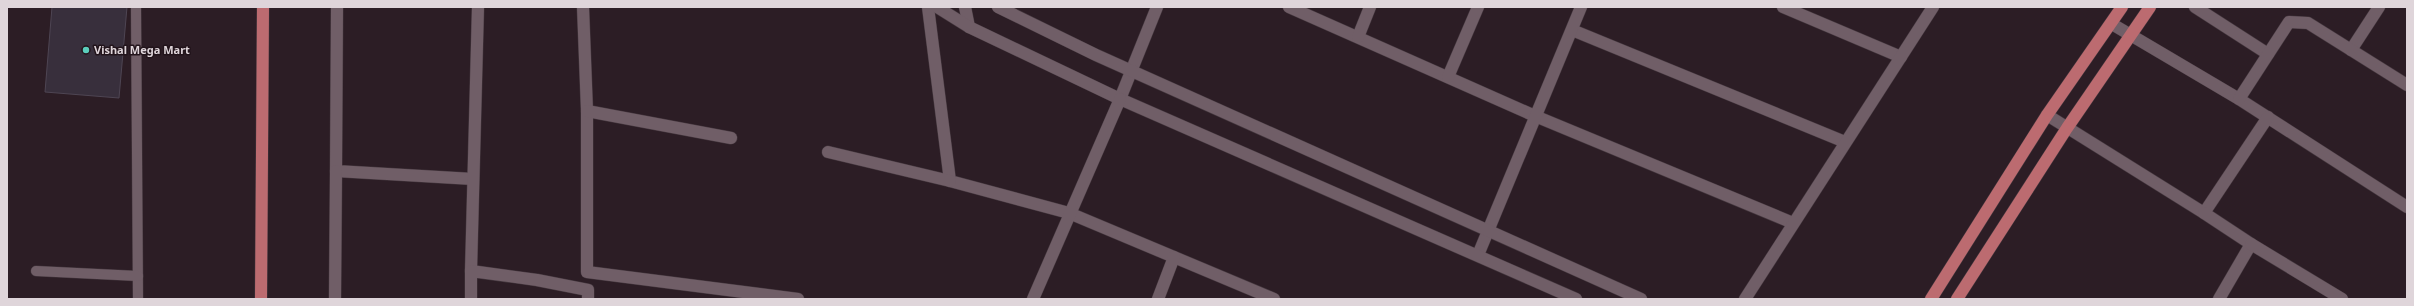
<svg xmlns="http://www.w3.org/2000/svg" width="2414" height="306" viewBox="0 0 2414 306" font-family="'Noto Sans',sans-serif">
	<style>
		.building { fill: #382f3c; stroke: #4e4553 }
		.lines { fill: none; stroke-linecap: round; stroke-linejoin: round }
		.lane-casing { stroke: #45383f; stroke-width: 11 }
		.street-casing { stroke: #45383f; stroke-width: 13 }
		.secondary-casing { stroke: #45383f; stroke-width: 13 }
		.primary-casing { stroke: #45383f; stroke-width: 13 }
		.lane { stroke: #705e67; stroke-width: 10 }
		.street { stroke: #705e67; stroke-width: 12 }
		.secondary { stroke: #705e67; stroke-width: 12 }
		.primary { stroke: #bc6b70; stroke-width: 12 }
		.poi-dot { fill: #5bcebc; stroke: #22141b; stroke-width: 1.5 }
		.labels { text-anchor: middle; stroke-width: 3; stroke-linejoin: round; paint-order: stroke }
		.poi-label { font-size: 11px; font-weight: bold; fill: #dfd5da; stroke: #22141b; text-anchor: start }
	</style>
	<rect width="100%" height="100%" fill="#2c1d25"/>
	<!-- building -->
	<polygon class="building" points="52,7 127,7 119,98 45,92"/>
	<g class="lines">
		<!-- lane casing -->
		<g class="lane-casing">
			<g id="lane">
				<polyline points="136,7 138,299"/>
				<polyline points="36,271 138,276"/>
			</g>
		</g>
		<!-- street casing -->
		<g class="street-casing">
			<g id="street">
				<polyline points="337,7 336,171 473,179"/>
				<polyline points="583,7 587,111 587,272 798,299"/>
				<polyline points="928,7 950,181 1069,213 1274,299"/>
				<polyline points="965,7 969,27"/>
				<polyline points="1289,7 1535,116 1793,223"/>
				<polyline points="1783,7 1901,57"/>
				<polyline points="2195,7 2268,54"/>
				<polyline points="2112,24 2239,99 2407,207"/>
				<polyline points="1572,30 1845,142"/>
				<polyline points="1358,37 1370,7"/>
				<polyline points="2351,50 2379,7"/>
				<polyline points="1448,77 1478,7"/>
				<polyline points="1120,99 1157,7"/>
				<polyline points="2239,99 2289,22 2308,23 2407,85"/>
				<polyline points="587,111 731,138"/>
				<polyline points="2047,115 2204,213 2268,117"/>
				<polyline points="828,152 950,181"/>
				<polyline points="2204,213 2251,244 2219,299"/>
				<polyline points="2251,244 2342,299"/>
				<polyline points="1478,255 1581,7"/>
				<polyline points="471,271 478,7"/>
				<polyline points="335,299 336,171"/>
				<polyline points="471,299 471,271 537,280 588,290 588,299"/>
				<polyline points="1158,299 1174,257"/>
				<polyline points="1745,299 1933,7"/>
			</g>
		</g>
		<!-- secondary casing -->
		<g class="secondary-casing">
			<g id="secondary">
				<polyline points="937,7 969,27 1120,99 1576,299"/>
				<polyline points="998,7 1096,55 1641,299"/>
				<polyline points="1033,299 1120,99"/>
			</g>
		</g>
		<!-- primary casing -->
		<g class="primary-casing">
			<g id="primary">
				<polyline points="261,299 263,7"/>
				<polyline points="1931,299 2047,115 2122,7"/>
				<polyline points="1957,299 2067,128 2150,7"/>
			</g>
		</g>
		<!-- lane -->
		<use href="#lane" class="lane"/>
		<!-- street -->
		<use href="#street" class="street"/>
		<!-- secondary -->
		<use href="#secondary" class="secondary"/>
		<!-- primary -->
		<use href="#primary" class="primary"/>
	</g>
	<!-- markers -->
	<circle class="poi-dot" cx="86" cy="50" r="4"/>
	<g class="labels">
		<!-- poi labels -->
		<g class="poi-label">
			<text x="94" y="54">Vishal Mega Mart</text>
		</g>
	</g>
	<!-- border -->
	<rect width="2414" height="306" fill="none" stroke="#dfd5da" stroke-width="16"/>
</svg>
